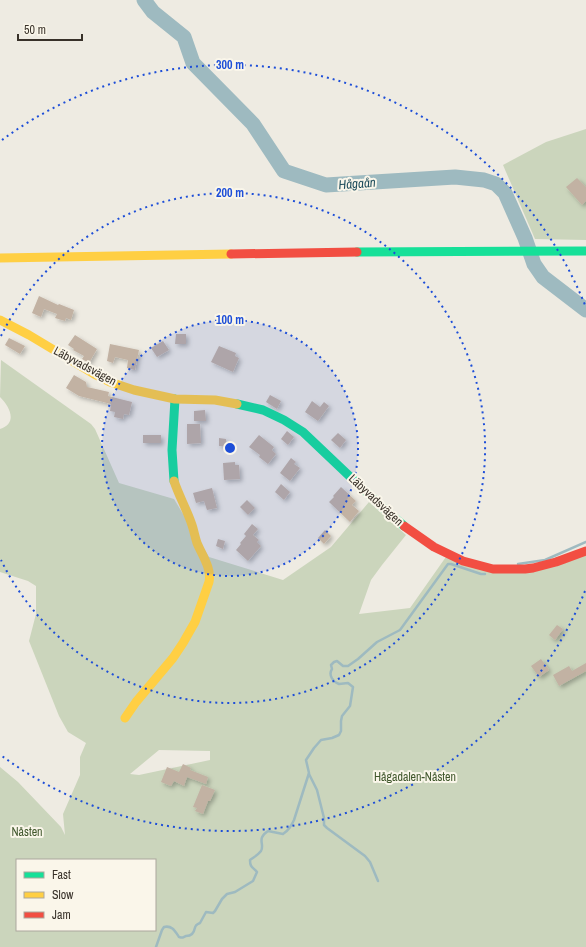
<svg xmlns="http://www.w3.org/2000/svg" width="586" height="947" viewBox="0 0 586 947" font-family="'Archivo Narrow',sans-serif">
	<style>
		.green { fill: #cbd5bc; fill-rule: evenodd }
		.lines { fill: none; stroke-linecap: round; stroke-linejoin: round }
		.stream { stroke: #9ebac0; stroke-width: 2.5 }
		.river { stroke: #9ebac0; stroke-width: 15 }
		.building { fill: #c2b2a3; filter: url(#shadow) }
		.fast { stroke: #16e098; stroke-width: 9 }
		.slow { stroke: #ffcf43; stroke-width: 9 }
		.jam { stroke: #f24e42; stroke-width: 9 }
		.ring { fill: none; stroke: #1d4ed8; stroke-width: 2; stroke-dasharray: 2 4 }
		.labels { text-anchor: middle; stroke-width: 4; stroke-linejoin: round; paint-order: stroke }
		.street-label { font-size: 12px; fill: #383129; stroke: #faf6ea }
		.park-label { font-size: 12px; fill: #40572c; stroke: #faf6ea }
		.water-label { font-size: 13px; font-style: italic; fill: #1d4c5b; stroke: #faf6ea }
		.centre { fill: #1d4ed8; stroke: #faf6ea; stroke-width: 2 }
		.ring-label { font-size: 12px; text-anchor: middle; font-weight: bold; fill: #1d4ed8; stroke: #faf6ea; stroke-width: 4; stroke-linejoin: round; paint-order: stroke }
	</style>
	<defs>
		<filter id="shadow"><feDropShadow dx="2.5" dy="2.5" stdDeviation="2" flood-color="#0004"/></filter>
	</defs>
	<rect width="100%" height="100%" fill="#eeebe2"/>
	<!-- green -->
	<g class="green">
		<polygon points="586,129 586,240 535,239 503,165 546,142"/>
		<path d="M 1,360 L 91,424 L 95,429 L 119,483 L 174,499 L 209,557 L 283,580 L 331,547 L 369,502 L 406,535 L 382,565 L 371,580 L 359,614 L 410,608 L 448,554 L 479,566 L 524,567 L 586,549 L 586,947 L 0,947 L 0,767 L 18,782 L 61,827 L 65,835 L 63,814 L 80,775 L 80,757 L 86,743 L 68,732 L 59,716 L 29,641 L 36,614 L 36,586 L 28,581 L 0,572 L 0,429 C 18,423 10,407 0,397 ZM 159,750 L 210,751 L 210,760 L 139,775 L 130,774 ZM 17,860 L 155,860 L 155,930 L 17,930 Z"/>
	</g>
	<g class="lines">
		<!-- stream -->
		<g class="stream">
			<polyline points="518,564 545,560 586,542"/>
			<polyline points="309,774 317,790 324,818 324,825 327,828 365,856 370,862 378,881"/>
			<path d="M 156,947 L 162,930 L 164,927 C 172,925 175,931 179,937 C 184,938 181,938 186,936 C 188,936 191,935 192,934 C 197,929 192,926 200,923 L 206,912 L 213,913 L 215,911 L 222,899 L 227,894 L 235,892 L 253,881 L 257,872 C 253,867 250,868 250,860 C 254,857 258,855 261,851 C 265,844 256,839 268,831 L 283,834 C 289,830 291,826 294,820 L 309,773 L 306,760 L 314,748 L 321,740 L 332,738 L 339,735 L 341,731 L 341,721 L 342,716 L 350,706 L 353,687 L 348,683 L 339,684 C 333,682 328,675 332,669 L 331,665 L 334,662 L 337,661 L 343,666 L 348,666 L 358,659 L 377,642 L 400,630 L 448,564 L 451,564 L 481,574 L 485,574"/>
		</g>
		<!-- river -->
		<polyline class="river" points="144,0 153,12 184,37 193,63 253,124 284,171 326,185 455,177 484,180 496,184 505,193 525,238 534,264 543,277 586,310"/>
	</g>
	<!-- building -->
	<g class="building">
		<polygon points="577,178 586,187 586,201 582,205 566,187"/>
		<polygon points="39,296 58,305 59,304 74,310 71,320 66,318 65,321 55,318 57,314 44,309 41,317 32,313"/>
		<polygon points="176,334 186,334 186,344 175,344"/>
		<polygon points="75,335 97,349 89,363 82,359 84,356 73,350 74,349 68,345"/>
		<polygon points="9,338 25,346 20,354 5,345"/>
		<polygon points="163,341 169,350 157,357 151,348"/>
		<polygon points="110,344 139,350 135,370 127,368 128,360 115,357 113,363 107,361"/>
		<polygon points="219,346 236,353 235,356 239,358 233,372 211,362"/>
		<polygon points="74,375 86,382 87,387 109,392 108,396 132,402 129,415 124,414 123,419 114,417 115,412 110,411 111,404 79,396 66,388"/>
		<polygon points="270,395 281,401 277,409 266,402"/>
		<polygon points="312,401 320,407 324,402 329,406 318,421 305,412"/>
		<polygon points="205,410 206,421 194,421 194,411"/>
		<polygon points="187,424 200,424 201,443 187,444"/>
		<polygon points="287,431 294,437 288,445 281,439"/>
		<polygon points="338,433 346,440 340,448 331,440"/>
		<rect x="143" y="435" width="18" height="8"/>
		<polygon points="259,435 274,447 272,450 276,454 268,464 259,457 260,455 249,447"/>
		<polygon points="219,438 226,439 226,446 219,446"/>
		<polygon points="291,458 296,462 294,464 300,468 290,481 280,473"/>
		<polygon points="235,462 235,465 239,465 240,479 224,480 223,463"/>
		<polygon points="281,484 290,492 284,500 275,492"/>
		<polygon points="341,487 356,501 352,505 359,511 350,522 329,502 334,497 333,496"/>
		<polygon points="212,488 217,508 207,510 204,501 196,503 193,493"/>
		<polygon points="247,500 255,508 248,515 240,507"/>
		<polygon points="252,524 258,529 253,535 259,540 257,542 261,546 248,561 236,550 241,544 240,543 246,536 244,534"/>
		<polygon points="325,530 331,536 324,544 318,538"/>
		<polygon points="218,539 225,541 223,549 216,546"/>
		<polygon points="557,625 563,629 555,640 549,635"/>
		<polygon points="541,659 549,670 539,677 531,666"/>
		<polygon points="586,663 586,671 559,686 553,675 569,666 572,671"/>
		<polygon points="183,764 191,768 190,770 208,777 206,784 187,777 184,786 174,781 171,786 161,782 167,767 179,772"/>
		<polygon points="202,785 215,790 210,801 208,801 203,814 195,811 197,808 193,807"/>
	</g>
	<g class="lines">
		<!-- fast -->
		<g class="fast">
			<polyline points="357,252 586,251"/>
			<polyline points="237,404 263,410 284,420 303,432 382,507 404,526"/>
			<polyline points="174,481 172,450 175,399"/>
		</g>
		<!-- slow -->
		<g class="slow">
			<polyline points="0,258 231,254"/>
			<polyline points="0,320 29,335 94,374 110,382 134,390 175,399 215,400 237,404"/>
			<path d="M 125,718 L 136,702 L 173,658 L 183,643 L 195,622 L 209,582 C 212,569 202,555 197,543 C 195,537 194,531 192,525 C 187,510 179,496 174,481"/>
		</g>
		<!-- jam -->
		<g class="jam">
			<polyline points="231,254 357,252"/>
			<polyline points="404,526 434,547 463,561 493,569 525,569 533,568 556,562 586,551"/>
		</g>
	</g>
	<!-- distance rings -->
	<circle cx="230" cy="448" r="128" fill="#1d4ed8" fill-opacity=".12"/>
	<g class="ring">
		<circle cx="230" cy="448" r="128"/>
		<path d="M1 336A255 255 0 1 1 1 560"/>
		<path d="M585 591A383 383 0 0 1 2 756M2 140A383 383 0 0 1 585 305"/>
	</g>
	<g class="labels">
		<!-- street labels -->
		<g class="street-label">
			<text transform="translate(85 366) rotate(28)" y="4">Läbyvadsvägen</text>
			<text transform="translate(376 500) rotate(43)" y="4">Läbyvadsvägen</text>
		</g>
		<!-- park labels -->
		<g class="park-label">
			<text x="415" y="781">Hågadalen-Nåsten</text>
			<text x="27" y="836">Nåsten</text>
		</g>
		<!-- water labels -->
		<g class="water-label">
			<text transform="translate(357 183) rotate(-4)" y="5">Hågaån</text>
		</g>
	</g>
	<circle cx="230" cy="448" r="6" class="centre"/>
	<g class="ring-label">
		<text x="230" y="69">300 m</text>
		<text x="230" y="197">200 m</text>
		<text x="230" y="324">100 m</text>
	</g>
	<!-- legend -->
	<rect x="16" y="859" width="140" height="72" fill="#faf6ea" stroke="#aca79d"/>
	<rect x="24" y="872" width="20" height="6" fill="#16e098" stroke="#aca79d"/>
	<text x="52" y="879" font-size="12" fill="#383129">Fast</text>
	<rect x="24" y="892" width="20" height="6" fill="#ffcf43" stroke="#aca79d"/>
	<text x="52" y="899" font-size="12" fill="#383129">Slow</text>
	<rect x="24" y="912" width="20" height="6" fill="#f24e42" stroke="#aca79d"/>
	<text x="52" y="919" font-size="12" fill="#383129">Jam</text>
	<!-- scale -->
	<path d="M18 34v6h64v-6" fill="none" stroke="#383129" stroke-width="2"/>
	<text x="24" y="34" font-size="12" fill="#383129" stroke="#faf6ea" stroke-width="3" paint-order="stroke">50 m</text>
</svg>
